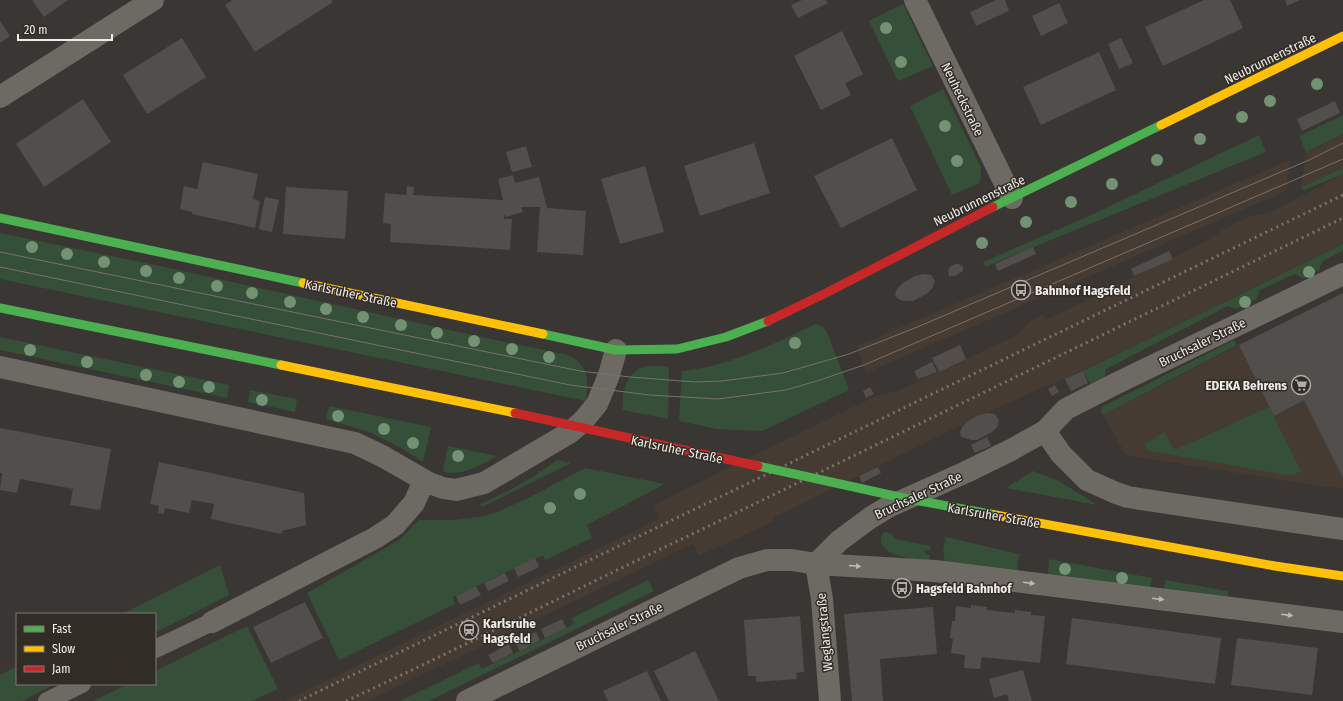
<svg xmlns="http://www.w3.org/2000/svg" width="1343" height="701" viewBox="0 0 1343 701" font-family="'Fira Sans Condensed',sans-serif">
	<style>
		.built { fill: #463b32 }
		.green { fill: #364f38 }
		.building { fill: #514e4c }
		.lines { fill: none; stroke-linecap: round; stroke-linejoin: round }
		.lane { stroke: #6d6963; stroke-width: 18 }
		.street { stroke: #6d6963; stroke-width: 22 }
		.fast { stroke: #4caf50; stroke-width: 9 }
		.slow { stroke: #ffc107; stroke-width: 9 }
		.jam { stroke: #c62828; stroke-width: 9 }
		.tram { stroke: #76726e; stroke-width: 1 }
		.rail { stroke: #76726e; stroke-width: 3; stroke-dasharray: 2 4; stroke-linecap: butt }
		.fast-bridge { stroke: #4caf50; stroke-width: 9 }
		.slow-bridge { stroke: #ffc107; stroke-width: 9 }
		.jam-bridge { stroke: #c62828; stroke-width: 9 }
		.tree { fill: #739273 }
		.oneway { fill: #bbb7b2 }
		.labels { text-anchor: middle; stroke-width: 3; stroke-linejoin: round; paint-order: stroke }
		.street-label { font-size: 13px; fill: #efebe7; stroke: #322c26 }
		.poi-label { font-size: 13px; font-weight: bold; fill: #efebe7; stroke: #322c26; text-anchor: start }
	</style>
	<rect width="100%" height="100%" fill="#3a3633"/>
	<!-- built -->
	<g class="built">
		<polygon points="1343,134 1343,168 1301,187 1306,152"/>
		<polygon points="1290,160 1286,191 866,373 857,346"/>
		<polygon points="1343,174 1343,244 1065,379 1041,388 976,418 773,518 774,521 699,556 693,544 368,701 284,701 659,519 654,506 677,493 876,396 897,391 1011,338 1016,336 1029,322 1043,314 1046,320 1205,242 1226,228 1248,217 1273,211"/>
		<polygon points="1343,293 1343,488 1319,486 1126,455 1103,415 1239,345"/>
	</g>
	<!-- green -->
	<g class="green">
		<polygon points="903,4 933,66 898,81 869,21"/>
		<polygon points="943,89 981,167 980,183 952,195 910,106"/>
		<polygon points="1343,115 1343,134 1306,152 1299,136"/>
		<polygon points="1259,135 1266,152 985,267 983,262 1089,216"/>
		<polygon points="1343,168 1343,174 1304,190 1301,187"/>
		<path d="M 0,233 L 165,267 L 486,338 L 568,355 C 590,366 588,380 586,401 L 0,279 Z"/>
		<polygon points="1343,244 1343,250 1322,262 1319,270 1303,279 1295,274 1260,290 1256,299 1236,309 1228,306 1106,369 1104,380 1092,387 1083,371"/>
		<path d="M 816,324 L 823,327 L 827,332 L 849,390 L 762,431 L 717,429 L 679,421 L 682,371 C 730,366 773,344 816,324 Z"/>
		<polygon points="0,337 229,385 227,398 0,350"/>
		<polygon points="1234,340 1237,345 1103,415 1101,411 1102,407"/>
		<path d="M 648,366 L 662,366 L 669,368 L 668,419 L 623,410 C 621,396 625,379 636,371 C 639,368 645,367 648,366 Z"/>
		<polygon points="250,390 297,399 295,412 248,402"/>
		<polygon points="329,406 431,427 423,462 401,448 369,432 326,419"/>
		<polygon points="1269,407 1301,471 1292,476 1150,451 1147,449 1145,445 1146,443 1164,432 1175,450"/>
		<path d="M 448,446 L 497,456 C 483,465 458,478 443,471 Z"/>
		<path d="M 557,460 L 571,463 L 482,507 L 480,504 C 507,492 534,478 557,460 Z"/>
		<polygon points="585,468 665,484 587,525 592,538 545,560 543,555 453,597 455,604 339,660 307,593 399,540 419,520 453,520 479,517 498,512 534,495"/>
		<polygon points="1033,471 1059,481 1097,505 1006,488"/>
		<path d="M 884,532 L 891,533 L 895,539 L 931,546 L 930,551 L 925,550 L 925,554 L 930,555 L 929,561 C 916,559 869,556 884,532 Z"/>
		<polygon points="946,537 1019,554 1017,571 945,563 943,549"/>
		<polygon points="1049,559 1152,578 1150,588 1048,574"/>
		<polygon points="220,565 229,595 155,633 155,614 122,614"/>
		<polygon points="648,580 654,591 429,701 400,701 479,663 482,669 574,624 572,618"/>
		<polygon points="1165,580 1228,591 1228,598 1164,589"/>
		<polygon points="247,626 278,689 252,701 93,701 128,684 155,684 155,671"/>
		<polygon points="17,666 17,684 55,684 22,701 0,701 0,675"/>
	</g>
	<!-- building -->
	<g class="building">
		<polygon points="32,0 68,0 44,17"/>
		<polygon points="232,0 332,0 333,2 255,52 225,5"/>
		<polygon points="802,0 826,0 828,3 798,18 791,5"/>
		<polygon points="996,0 1005,0 1009,11 976,26 970,12"/>
		<polygon points="1204,0 1230,0 1243,28 1163,66 1145,27"/>
		<polygon points="1285,0 1300,0 1287,6"/>
		<polygon points="1059,3 1068,23 1041,36 1032,16"/>
		<polygon points="0,21 10,36 0,43"/>
		<polygon points="842,31 863,74 845,83 851,95 821,110 794,56"/>
		<polygon points="182,38 206,77 147,114 123,75"/>
		<polygon points="1121,38 1133,63 1119,69 1108,44"/>
		<polygon points="1099,52 1116,90 1041,125 1023,87"/>
		<polygon points="83,99 111,142 44,187 16,144"/>
		<polygon points="1335,101 1340,113 1302,131 1297,119"/>
		<polygon points="892,138 917,190 841,228 814,176"/>
		<polygon points="754,143 770,193 700,216 684,166"/>
		<polygon points="526,146 532,167 512,172 506,152"/>
		<polygon points="203,162 258,174 253,199 260,201 255,228 192,214 192,212 180,209 184,186 197,189"/>
		<polygon points="645,166 664,232 620,244 601,179"/>
		<polygon points="513,175 515,183 539,177 547,208 586,211 583,255 537,252 540,207 521,207 523,212 505,217 504,213 504,219 512,219 510,250 390,242 391,224 383,223 385,193 406,195 407,186 414,187 413,195 503,200 498,179"/>
		<polygon points="286,187 348,191 345,239 283,234"/>
		<polygon points="265,197 279,200 272,232 259,229"/>
		<polygon points="1033,247 1036,254 998,271 995,264"/>
		<polygon points="1169,251 1173,259 1134,276 1131,269"/>
		<polygon points="955,264 959,264 963,267 963,271 955,276 949,276 948,270 951,266"/>
		<polygon points="924,274 931,275 935,281 933,287 928,293 913,301 903,301 897,298 895,294 897,289 903,283 915,276"/>
		<polygon points="1343,293 1343,478 1304,400 1274,416 1239,345"/>
		<polygon points="960,345 966,359 939,372 932,358"/>
		<polygon points="932,362 937,372 918,379 914,371"/>
		<polygon points="1083,371 1088,383 1071,391 1065,379"/>
		<polygon points="1055,385 1059,392 1052,396 1048,389"/>
		<polygon points="870,387 874,394 866,398 863,391"/>
		<polygon points="988,413 995,414 999,420 997,427 992,432 977,440 971,440 961,437 960,432 962,427 967,422 979,415"/>
		<polygon points="0,428 111,449 100,510 70,505 73,489 20,479 17,493 0,490 2,473 0,473"/>
		<polygon points="987,437 991,446 975,453 971,445"/>
		<polygon points="159,462 304,493 306,525 282,531 281,534 211,519 214,504 192,500 189,513 165,508 164,514 158,513 159,506 150,504"/>
		<polygon points="878,467 881,473 862,483 859,476"/>
		<polygon points="535,558 539,567 518,577 514,568"/>
		<polygon points="505,573 509,581 488,591 484,583"/>
		<polygon points="476,586 481,595 460,605 456,596"/>
		<polygon points="305,602 323,638 271,663 253,627"/>
		<polygon points="971,605 987,607 987,610 1015,613 1015,610 1031,612 1031,615 1045,616 1040,663 982,657 980,669 964,668 965,655 951,653 953,639 950,638 952,621 955,621 956,606 971,608"/>
		<polygon points="933,607 937,654 880,659 883,701 852,701 844,614"/>
		<polygon points="800,616 804,672 796,673 797,679 756,682 756,676 748,676 744,620"/>
		<polygon points="1072,618 1221,638 1215,684 1066,664"/>
		<polygon points="562,619 566,628 545,638 541,629"/>
		<polygon points="536,632 540,640 520,651 515,642"/>
		<polygon points="1237,638 1318,648 1312,695 1231,685"/>
		<polygon points="509,644 513,653 493,663 488,655"/>
		<polygon points="695,651 719,701 669,701 654,671"/>
		<polygon points="1023,670 1032,701 1009,701 1007,694 994,698 989,679"/>
		<polygon points="647,671 661,701 608,701 603,691"/>
	</g>
	<g class="lines">
		<!-- lane -->
		<g class="lane">
			<polyline points="155,649 212,622"/>
			<polyline points="47,701 82,684"/>
		</g>
		<!-- street -->
		<g class="street">
			<polyline points="915,0 1012,198"/>
			<polyline points="0,97 153,0"/>
			<polyline points="0,367 355,443 384,457 429,483 443,488 456,490 484,483 569,433 582,422 597,404 609,375 616,350"/>
			<polyline points="1045,431 1061,454 1087,480 1116,493 1128,497 1173,504 1343,529"/>
			<polyline points="816,564 839,541 870,518 888,507 966,472 1011,450 1045,431 1066,409 1117,383 1343,274"/>
			<polyline points="816,564 822,599 830,701"/>
			<polyline points="212,622 375,538 395,525 414,503 424,481"/>
			<polyline points="467,701 739,568 767,560 792,560 816,564 935,571 1343,622"/>
		</g>
		<!-- fast -->
		<g class="fast">
			<polyline points="993,207 1161,125"/>
			<polyline points="0,218 303,283"/>
			<polyline points="543,334 616,350 677,349 726,337 768,321"/>
		</g>
		<!-- slow -->
		<g class="slow">
			<polyline points="1161,125 1343,36"/>
			<polyline points="303,283 543,334"/>
			<polyline points="990,514 1275,566 1343,576"/>
		</g>
		<!-- jam -->
		<polyline class="jam" points="768,321 826,293 993,207"/>
		<!-- tram -->
		<g class="tram">
			<polyline points="0,252 580,371 630,377 695,382 722,381 783,373 849,354 915,328 1309,160 1343,143"/>
			<polyline points="0,267 570,385 650,395 718,399 786,390 820,380 864,365 1343,159"/>
		</g>
		<!-- rail -->
		<g class="rail">
			<polyline points="299,701 1343,195"/>
			<path d="M 346,701 C 467,645 586,584 707,527 L 1343,218"/>
		</g>
		<!-- fast-bridge -->
		<g class="fast-bridge">
			<polyline points="0,308 281,365"/>
			<polyline points="758,466 904,498 990,514"/>
		</g>
		<!-- slow-bridge -->
		<polyline class="slow-bridge" points="281,365 515,413"/>
		<!-- jam-bridge -->
		<polyline class="jam-bridge" points="515,413 758,466"/>
	</g>
	<!-- trees -->
	<g class="tree">
		<circle cx="886" cy="28" r="6"/>
		<circle cx="901" cy="62" r="6"/>
		<circle cx="1317" cy="84" r="6"/>
		<circle cx="1270" cy="101" r="6"/>
		<circle cx="1242" cy="117" r="6"/>
		<circle cx="945" cy="126" r="6"/>
		<circle cx="1200" cy="139" r="6"/>
		<circle cx="1157" cy="160" r="6"/>
		<circle cx="957" cy="161" r="6"/>
		<circle cx="1112" cy="184" r="6"/>
		<circle cx="1071" cy="202" r="6"/>
		<circle cx="1026" cy="222" r="6"/>
		<circle cx="982" cy="243" r="6"/>
		<circle cx="32" cy="247" r="6"/>
		<circle cx="67" cy="254" r="6"/>
		<circle cx="104" cy="262" r="6"/>
		<circle cx="146" cy="271" r="6"/>
		<circle cx="1309" cy="272" r="6"/>
		<circle cx="179" cy="278" r="6"/>
		<circle cx="217" cy="286" r="6"/>
		<circle cx="252" cy="293" r="6"/>
		<circle cx="290" cy="302" r="6"/>
		<circle cx="1245" cy="302" r="6"/>
		<circle cx="326" cy="309" r="6"/>
		<circle cx="363" cy="317" r="6"/>
		<circle cx="401" cy="325" r="6"/>
		<circle cx="437" cy="333" r="6"/>
		<circle cx="474" cy="341" r="6"/>
		<circle cx="795" cy="343" r="6"/>
		<circle cx="512" cy="349" r="6"/>
		<circle cx="30" cy="350" r="6"/>
		<circle cx="549" cy="357" r="6"/>
		<circle cx="87" cy="362" r="6"/>
		<circle cx="146" cy="375" r="6"/>
		<circle cx="179" cy="382" r="6"/>
		<circle cx="209" cy="387" r="6"/>
		<circle cx="262" cy="400" r="6"/>
		<circle cx="338" cy="416" r="6"/>
		<circle cx="384" cy="429" r="6"/>
		<circle cx="413" cy="443" r="6"/>
		<circle cx="458" cy="456" r="6"/>
		<circle cx="580" cy="494" r="6"/>
		<circle cx="550" cy="508" r="6"/>
		<circle cx="1065" cy="569" r="6"/>
		<circle cx="1122" cy="578" r="6"/>
	</g>
	<!-- one-way arrows -->
	<defs><path id="oneway-solid" d="M-6-.8H1V-3.2L6.5 0L1 3.2V.8H-6Z"/></defs>
	<g class="oneway">
		<use href="#oneway-solid" transform="translate(855 566) rotate(4)"/>
		<use href="#oneway-solid" transform="translate(1029 583) rotate(7)"/>
		<use href="#oneway-solid" transform="translate(1158 599) rotate(7)"/>
		<use href="#oneway-solid" transform="translate(1287 615) rotate(7)"/>
	</g>
	<!-- icons -->
	<defs>
		<g id="bus-ring" transform="scale(1)"><circle r="9.5" fill="#322c26" stroke="#b0aca8" stroke-width="1.5"/><path d="M-5-6H5V4H4V6H2V4H-2V6H-4V4H-5ZM-3.5-4V0h7V-4ZM-3.5 1.2v1.5H-2V1.2ZM2 1.2v1.5H3.5V1.2Z" fill="#b0aca8"/></g>
		<g id="supermarket-ring" transform="scale(1)"><circle r="9.5" fill="#322c26" stroke="#b0aca8" stroke-width="1.5"/><path d="M-6-5.5h2.5l.6 2H6L4.5 2H-2.5L-4.4-4H-6ZM-1.5 3.2a1.3 1.3 0 1 0 .1 0ZM3 3.2a1.3 1.3 0 1 0 .1 0Z" fill="#b0aca8"/></g>
		<g id="station-ring" transform="scale(1)"><circle r="9.5" fill="#322c26" stroke="#b0aca8" stroke-width="1.5"/><path d="M-3-6H3Q5-6 5-4V2Q5 4 3 4L4.5 6H3L1.5 4h-3L-3 6H-4.5L-3 4Q-5 4-5 2V-4Q-5-6-3-6ZM-3.5-4v3h7v-3ZM-3.5 1v1.5H-2V1ZM2 1v1.5H3.5V1Z" fill="#b0aca8"/></g>
	</defs>
	<g fill-rule="evenodd">
		<use href="#bus-ring" x="1021" y="290"/>
		<use href="#supermarket-ring" x="1301" y="385"/>
		<use href="#bus-ring" x="902" y="588"/>
		<use href="#station-ring" x="469" y="630"/>
	</g>
	<g class="labels">
		<!-- street labels -->
		<g class="street-label">
			<text transform="translate(1270 58) rotate(-26)" y="5">Neubrunnenstraße</text>
			<text transform="translate(963 99) rotate(64)" y="5">Neuheckstraße</text>
			<text transform="translate(979 200) rotate(-26)" y="5">Neubrunnenstraße</text>
			<text transform="translate(351 293) rotate(12)" y="5">Karlsruher Straße</text>
			<text transform="translate(1202 342) rotate(-26)" y="5">Bruchsaler Straße</text>
			<text transform="translate(677 449) rotate(12)" y="5">Karlsruher Straße</text>
			<text transform="translate(918 495) rotate(-25)" y="5">Bruchsaler Straße</text>
			<text transform="translate(994 515) rotate(10)" y="5">Karlsruher Straße</text>
			<text transform="translate(619 626) rotate(-26)" y="5">Bruchsaler Straße</text>
			<text transform="translate(824 632) rotate(-95)" y="5">Weglangstraße</text>
		</g>
		<!-- poi labels -->
		<g class="poi-label">
			<text x="1035" y="295">Bahnhof Hagsfeld</text>
			<text x="1287" y="390" text-anchor="end">EDEKA Behrens</text>
			<text x="916" y="593">Hagsfeld Bahnhof</text>
			<text x="483" y="628">Karlsruhe<tspan x="483" dy="15">Hagsfeld</tspan></text>
		</g>
	</g>
	<!-- legend -->
	<rect x="16" y="613" width="140" height="72" fill="#322c26" stroke="#7e7873"/>
	<rect x="24" y="626" width="20" height="6" fill="#4caf50" stroke="#7e7873"/>
	<text x="52" y="633" font-size="12" fill="#efebe7">Fast</text>
	<rect x="24" y="646" width="20" height="6" fill="#ffc107" stroke="#7e7873"/>
	<text x="52" y="653" font-size="12" fill="#efebe7">Slow</text>
	<rect x="24" y="666" width="20" height="6" fill="#c62828" stroke="#7e7873"/>
	<text x="52" y="673" font-size="12" fill="#efebe7">Jam</text>
	<!-- scale -->
	<path d="M18 34v6h94v-6" fill="none" stroke="#efebe7" stroke-width="2"/>
	<text x="24" y="34" font-size="12" fill="#efebe7" stroke="#322c26" stroke-width="3" paint-order="stroke">20 m</text>
</svg>
